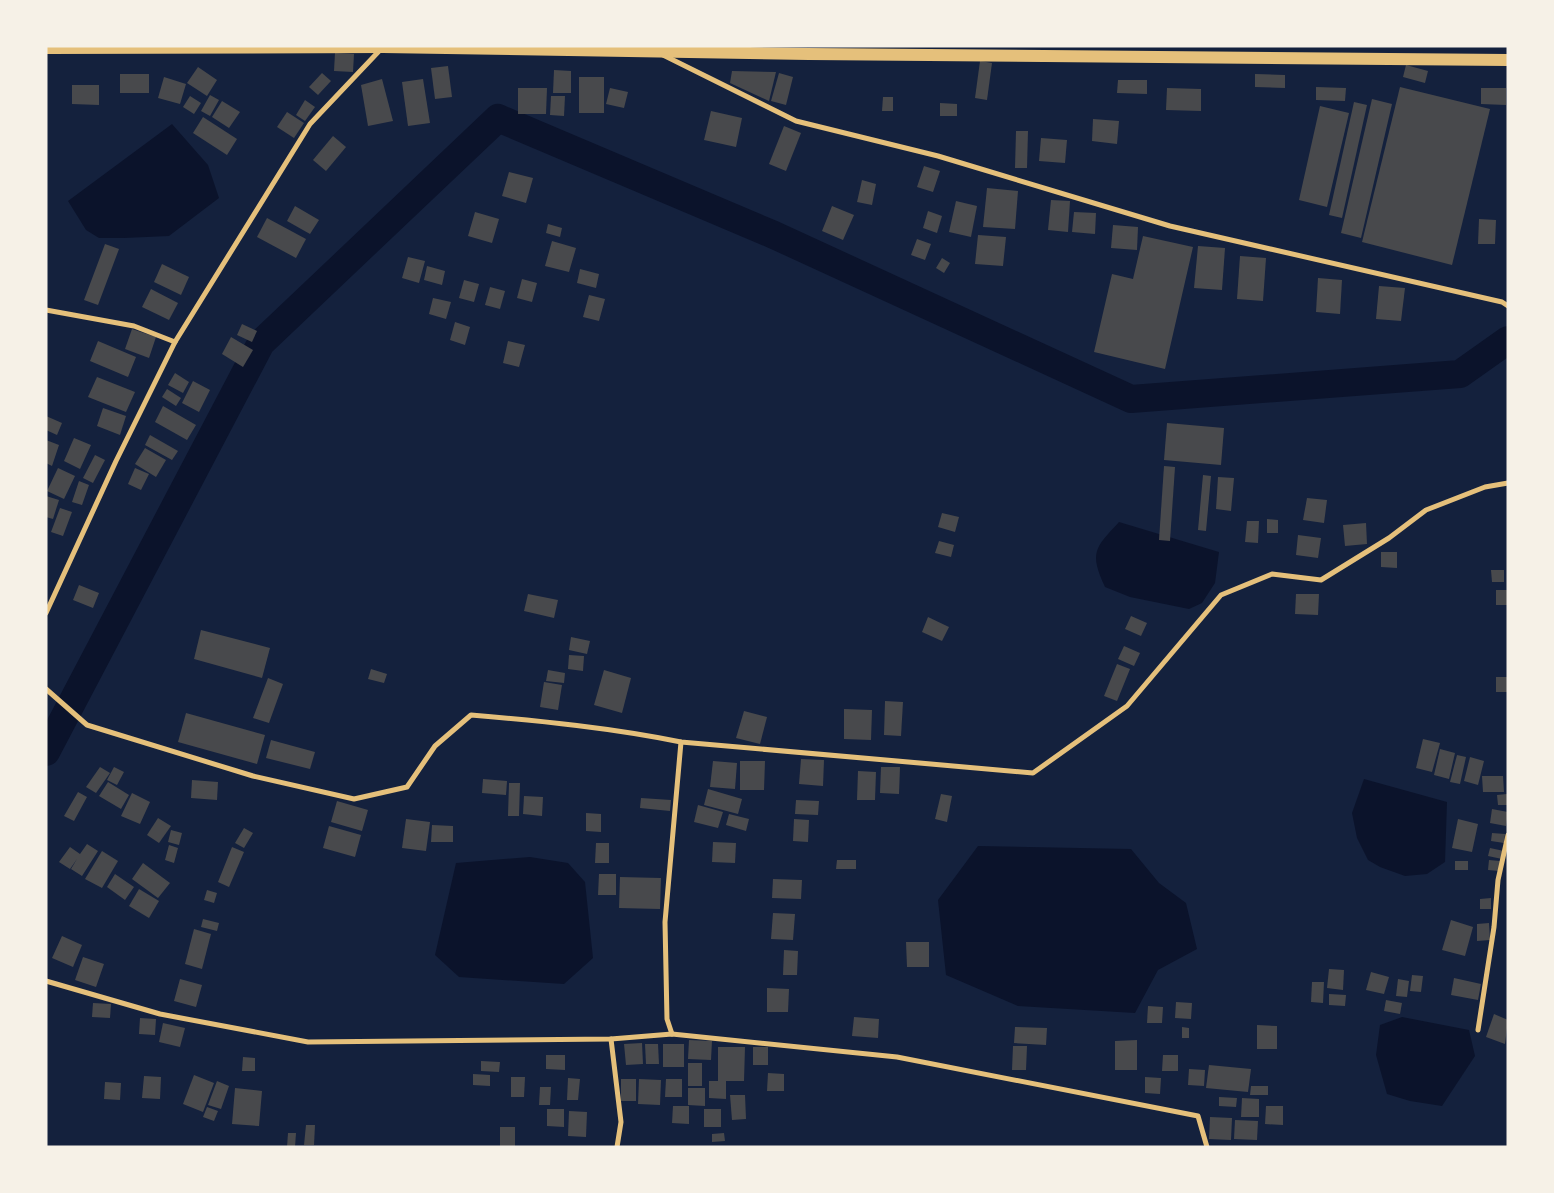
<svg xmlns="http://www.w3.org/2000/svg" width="1554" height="1193" viewBox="0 0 1554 1193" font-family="'Roboto Condensed',sans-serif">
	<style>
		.water { fill: #0b132b }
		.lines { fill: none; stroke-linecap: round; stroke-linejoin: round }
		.river { stroke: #0b132b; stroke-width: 28 }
		.building { fill: #48494c }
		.minor { stroke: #e5c07b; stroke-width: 5 }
		.primary { stroke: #e5c07b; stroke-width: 12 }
	</style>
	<rect width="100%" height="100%" fill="#14213d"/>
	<!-- water -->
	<g class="water">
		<polygon points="172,124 208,165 219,198 169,236 124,238 99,238 86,230 68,201"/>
		<path d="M 1119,522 L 1219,552 L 1215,583 L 1202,603 L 1189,609 L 1130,597 L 1105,587 C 1089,552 1095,548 1119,522 Z"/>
		<polygon points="1364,779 1447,802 1445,862 1427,874 1405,876 1380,867 1368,860 1357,838 1352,813"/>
		<polygon points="978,846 1131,849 1159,883 1186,903 1197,949 1158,970 1135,1013 1018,1006 946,975 938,900"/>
		<polygon points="530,857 568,863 585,882 593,958 564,984 459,977 435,955 456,863"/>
		<polygon points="1402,1017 1469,1030 1475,1056 1442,1106 1410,1101 1387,1094 1376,1055 1380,1025"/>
	</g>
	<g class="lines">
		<!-- river -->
		<polyline class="river" points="46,752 261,343 498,118 774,235 1131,399 1460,374 1508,340"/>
	</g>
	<!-- building -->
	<g class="building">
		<polygon points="335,53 354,54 353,72 334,71"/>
		<polygon points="980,61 992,63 987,100 975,98"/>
		<polygon points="1406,65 1428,71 1425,83 1403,77"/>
		<polygon points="448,66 452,97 435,99 431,68"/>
		<polygon points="198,67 217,80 207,96 187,83"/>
		<polygon points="554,70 571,71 571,93 553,93"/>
		<polygon points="732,71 776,72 769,101 730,83"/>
		<polygon points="322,73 331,81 318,95 309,87"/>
		<polygon points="779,73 793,77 786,105 771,101"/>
		<rect x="120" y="74" width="29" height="19"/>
		<polygon points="1255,74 1285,75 1285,88 1255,87"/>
		<polygon points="164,77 186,84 180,104 158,98"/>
		<rect x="579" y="77" width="25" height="36"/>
		<polygon points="382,79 393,121 368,126 361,85"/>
		<polygon points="423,79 430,123 408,126 402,82"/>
		<polygon points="1118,80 1147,80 1147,94 1117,93"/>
		<polygon points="72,85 99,85 99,105 72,104"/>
		<polygon points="1316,87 1346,88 1345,101 1316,100"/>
		<polygon points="1400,87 1490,109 1452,265 1362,242"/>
		<polygon points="518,88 547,88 546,114 518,114"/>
		<polygon points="610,88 628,92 624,108 606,104"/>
		<polygon points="1167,88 1201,89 1201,111 1166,110"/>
		<polygon points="1481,88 1506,88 1506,105 1481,104"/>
		<polygon points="210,95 219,100 210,116 201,111"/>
		<polygon points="190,96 201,103 194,114 183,107"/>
		<polygon points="551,96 565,96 564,116 550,115"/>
		<polygon points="883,97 893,97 893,111 882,111"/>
		<polygon points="1372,99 1392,104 1361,238 1341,233"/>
		<polygon points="305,100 315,107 305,121 296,115"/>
		<polygon points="222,101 240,112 229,128 212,117"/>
		<polygon points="1354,102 1367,105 1342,218 1329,215"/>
		<polygon points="940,103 957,104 957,116 940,116"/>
		<polygon points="1320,106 1349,113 1327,207 1299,200"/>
		<polygon points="711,111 742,118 736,147 704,140"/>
		<polygon points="287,112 304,123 294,138 277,127"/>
		<polygon points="203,117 237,139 227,155 193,133"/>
		<polygon points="1093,119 1119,121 1117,144 1092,141"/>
		<polygon points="784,126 801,133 786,171 769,164"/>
		<polygon points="1016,131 1028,131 1027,168 1015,168"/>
		<polygon points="333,136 346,147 326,171 313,160"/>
		<polygon points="1041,138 1067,140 1065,163 1039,161"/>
		<polygon points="924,166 940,171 933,192 917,187"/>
		<polygon points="509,172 533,178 526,203 502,196"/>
		<polygon points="862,180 876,184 872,205 857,202"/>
		<polygon points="987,188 1018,191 1015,229 983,227"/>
		<polygon points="1051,200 1070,201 1068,232 1048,230"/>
		<polygon points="956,201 977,206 971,237 949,232"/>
		<polygon points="295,206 319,220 310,234 287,221"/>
		<polygon points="832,206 854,215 843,240 822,231"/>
		<polygon points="928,211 942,216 937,233 923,228"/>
		<polygon points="475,212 499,219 492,243 468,236"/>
		<polygon points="1074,212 1096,213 1095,234 1072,232"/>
		<polygon points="267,218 306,239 296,258 257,237"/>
		<polygon points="1479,219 1496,220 1495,244 1478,244"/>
		<polygon points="548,224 562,228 560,237 546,233"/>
		<polygon points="1113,225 1138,227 1137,250 1111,248"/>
		<polygon points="978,235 1006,237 1003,266 975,264"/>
		<polygon points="1143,236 1193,247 1165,369 1094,352 1112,274 1133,279"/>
		<polygon points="917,239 931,244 925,260 911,255"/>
		<polygon points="552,241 576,248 569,272 545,266"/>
		<polygon points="105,244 119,249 98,305 84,300"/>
		<polygon points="1198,246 1225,248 1222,290 1194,288"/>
		<polygon points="1240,256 1266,258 1263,301 1237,299"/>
		<polygon points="408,257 425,261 419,283 402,278"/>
		<polygon points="942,258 950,263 944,273 936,268"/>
		<polygon points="162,264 189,277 181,295 154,282"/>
		<polygon points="427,266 445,271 442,285 424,280"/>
		<polygon points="580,269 599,274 596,288 577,283"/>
		<polygon points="1318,278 1342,280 1340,314 1316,312"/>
		<polygon points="522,279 537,283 532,302 517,298"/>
		<polygon points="464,280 479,284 474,302 459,298"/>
		<polygon points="1379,286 1405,288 1401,321 1376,319"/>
		<polygon points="490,287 505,291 500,309 485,305"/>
		<polygon points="151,289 178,303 169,320 142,307"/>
		<polygon points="589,295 605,299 599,321 583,317"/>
		<polygon points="433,298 451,302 446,319 429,314"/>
		<polygon points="455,322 470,327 465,345 450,340"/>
		<polygon points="242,324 257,331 252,342 237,335"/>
		<polygon points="132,329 156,337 149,358 125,349"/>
		<polygon points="231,337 253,350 243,367 222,354"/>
		<polygon points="98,341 136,357 128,377 90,361"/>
		<polygon points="508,341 525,345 519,367 503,363"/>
		<polygon points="175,373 189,382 183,393 168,385"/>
		<polygon points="97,377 135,392 126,412 88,397"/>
		<polygon points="193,381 210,390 199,412 182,403"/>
		<polygon points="167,389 181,398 176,406 162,397"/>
		<polygon points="163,406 196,425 187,440 155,422"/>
		<polygon points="103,408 126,416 120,435 97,426"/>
		<polygon points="46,416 62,423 57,435 46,430"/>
		<polygon points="1167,423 1224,428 1221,465 1164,460"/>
		<polygon points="150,435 178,451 172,460 145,445"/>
		<polygon points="74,438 91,445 80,469 64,461"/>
		<polygon points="46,440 59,445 52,466 46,463"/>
		<polygon points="145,448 166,460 156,477 135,464"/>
		<polygon points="95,455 105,460 93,483 83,478"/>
		<polygon points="1164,466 1175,467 1170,541 1159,540"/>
		<polygon points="58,468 75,476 64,499 47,491"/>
		<polygon points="135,468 149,474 141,490 128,484"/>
		<polygon points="1203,475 1211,476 1206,531 1198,530"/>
		<polygon points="1218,477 1234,478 1231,511 1216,509"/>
		<polygon points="79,481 89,485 82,505 72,502"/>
		<polygon points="46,496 59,500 53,519 46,517"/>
		<polygon points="1307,498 1327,500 1324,523 1303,520"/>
		<polygon points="60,508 72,512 63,536 51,532"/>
		<polygon points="942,513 959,517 955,532 938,527"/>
		<polygon points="1267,519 1278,520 1278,533 1267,533"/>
		<polygon points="1247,521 1259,521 1258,543 1245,542"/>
		<polygon points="1366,523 1367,544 1345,546 1343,525"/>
		<polygon points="1298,535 1321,538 1318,558 1296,555"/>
		<polygon points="939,541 954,545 951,557 935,553"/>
		<polygon points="1381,552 1397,552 1397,568 1381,567"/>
		<polygon points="1491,570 1504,570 1504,582 1492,582"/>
		<polygon points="79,585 99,593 93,608 73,600"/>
		<rect x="1496" y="590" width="12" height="15"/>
		<polygon points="528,594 558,600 554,618 524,611"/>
		<polygon points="1296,594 1319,594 1318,615 1295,614"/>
		<polygon points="1131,616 1147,623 1141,636 1125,629"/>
		<polygon points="928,617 949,627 942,641 922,632"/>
		<polygon points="201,630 270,648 262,678 194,659"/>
		<polygon points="571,637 590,641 587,654 569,650"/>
		<polygon points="1124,646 1140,653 1134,666 1118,659"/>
		<polygon points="569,655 584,656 583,671 568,669"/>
		<polygon points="1117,664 1130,669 1117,701 1104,696"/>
		<polygon points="371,669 387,674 384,683 368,679"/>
		<polygon points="548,670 565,673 564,683 546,681"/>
		<polygon points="604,670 631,678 622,713 594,705"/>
		<rect x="1496" y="677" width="11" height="15"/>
		<polygon points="268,678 283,684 269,723 253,718"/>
		<polygon points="544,682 562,685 558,710 540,707"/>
		<polygon points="885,701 903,702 901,736 884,735"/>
		<polygon points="844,709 872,710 871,740 844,739"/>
		<polygon points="744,711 767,717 760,744 736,738"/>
		<polygon points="186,713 265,735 257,764 178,742"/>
		<polygon points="1423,739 1440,743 1432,772 1416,768"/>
		<polygon points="271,740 315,752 310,769 266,758"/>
		<polygon points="1440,749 1455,753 1449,779 1434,775"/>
		<polygon points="1457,755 1466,757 1460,784 1450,782"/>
		<polygon points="1470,757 1484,761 1478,785 1464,781"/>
		<polygon points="801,759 824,760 823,786 799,784"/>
		<polygon points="713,761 737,763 735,789 710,787"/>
		<polygon points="740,761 765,761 764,790 740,790"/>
		<polygon points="100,767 110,773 96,793 86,787"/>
		<polygon points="114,767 124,772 117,785 107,780"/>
		<polygon points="881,767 900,767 899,794 880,793"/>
		<polygon points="858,771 876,772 875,800 857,800"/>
		<polygon points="1482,776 1503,776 1504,792 1483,792"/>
		<polygon points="483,779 507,781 506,795 482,793"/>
		<polygon points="192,780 218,782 217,800 191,798"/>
		<polygon points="108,782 129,795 121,809 99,796"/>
		<polygon points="509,783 520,783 519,816 508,816"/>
		<polygon points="708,789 742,799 738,814 704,805"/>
		<polygon points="78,792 87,797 74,821 64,816"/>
		<polygon points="132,793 150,802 140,824 121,816"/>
		<polygon points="941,794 952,796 947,822 935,819"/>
		<polygon points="1507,794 1507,805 1498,805 1497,795"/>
		<polygon points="524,796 543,797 542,816 523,814"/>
		<polygon points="641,798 671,800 670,811 640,808"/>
		<polygon points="796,800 819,801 818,815 795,814"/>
		<polygon points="337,801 368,810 362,831 331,822"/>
		<polygon points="698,805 723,812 718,828 694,822"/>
		<polygon points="1492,809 1508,812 1506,826 1490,823"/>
		<polygon points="586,813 601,814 601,832 586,831"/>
		<polygon points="729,814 749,819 746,831 726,825"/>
		<polygon points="158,818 171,826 159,843 147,835"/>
		<polygon points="406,819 430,822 426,851 402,848"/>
		<polygon points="794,819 809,820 808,842 793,841"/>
		<polygon points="1458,819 1478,824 1472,852 1452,848"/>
		<polygon points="432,825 453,826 453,842 431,842"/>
		<polygon points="329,826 361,835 355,857 323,848"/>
		<polygon points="244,828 253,833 244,848 235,843"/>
		<polygon points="171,830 182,833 179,845 168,842"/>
		<polygon points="1492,833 1505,834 1504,843 1491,841"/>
		<polygon points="713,842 736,843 735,863 712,862"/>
		<polygon points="596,843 609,843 609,863 595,863"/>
		<polygon points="87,844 98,851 82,876 71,869 77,859 70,869 59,862 70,847 80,854"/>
		<polygon points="169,845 178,848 174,863 165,860"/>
		<polygon points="232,847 244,852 229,887 218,882"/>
		<polygon points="1490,848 1504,851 1502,859 1488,856"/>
		<polygon points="102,851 118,861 102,888 85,879"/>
		<polygon points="837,860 856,860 856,869 836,869"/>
		<polygon points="1489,860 1500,861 1499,871 1488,870"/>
		<rect x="1455" y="861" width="13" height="9"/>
		<polygon points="143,863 170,883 158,898 132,879"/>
		<polygon points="115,874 134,887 125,900 107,887"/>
		<polygon points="599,874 616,874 616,895 598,895"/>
		<polygon points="620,877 661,878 660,909 619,908"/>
		<polygon points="773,879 802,880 801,899 772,898"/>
		<polygon points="139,889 159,901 149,918 129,906"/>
		<polygon points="207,890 217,893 214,903 204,900"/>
		<polygon points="1491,898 1491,909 1480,909 1480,899"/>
		<polygon points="773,913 795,914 793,940 771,939"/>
		<polygon points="203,919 219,923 217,931 201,927"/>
		<polygon points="1451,920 1473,927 1465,956 1442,950"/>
		<polygon points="1489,923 1490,940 1477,941 1477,924"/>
		<polygon points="194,929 211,934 202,969 185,964"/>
		<polygon points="62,936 82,945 73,967 52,958"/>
		<polygon points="906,942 929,942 929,967 907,967"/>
		<polygon points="784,950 798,951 797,975 783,975"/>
		<polygon points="83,957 104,964 96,987 75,980"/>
		<polygon points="1329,969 1344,970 1343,990 1327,988"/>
		<polygon points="1371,972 1389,977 1384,994 1366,990"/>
		<polygon points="1412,975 1423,976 1421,992 1410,991"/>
		<polygon points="1454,978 1481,984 1478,1000 1451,995"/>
		<polygon points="180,979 202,985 196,1007 174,1001"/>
		<polygon points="1398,979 1409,981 1407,997 1396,996"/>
		<polygon points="1312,982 1324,982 1323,1003 1311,1002"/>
		<polygon points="767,988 789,989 788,1012 767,1012"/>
		<polygon points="1329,994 1346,995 1345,1006 1329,1005"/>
		<polygon points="1386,1000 1402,1003 1400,1014 1384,1011"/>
		<polygon points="1176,1002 1192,1003 1191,1019 1175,1018"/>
		<polygon points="93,1003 111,1004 110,1018 92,1017"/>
		<polygon points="1148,1006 1163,1007 1162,1023 1147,1023"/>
		<polygon points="1494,1014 1508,1020 1505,1044 1486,1037"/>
		<polygon points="854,1017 879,1019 878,1038 852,1036"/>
		<polygon points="140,1018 156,1019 155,1035 139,1034"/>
		<polygon points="163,1023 185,1028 180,1047 159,1042"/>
		<polygon points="1257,1025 1277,1026 1277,1049 1257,1049"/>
		<polygon points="1015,1027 1047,1028 1046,1045 1014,1043"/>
		<polygon points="1182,1027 1189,1028 1189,1038 1182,1038"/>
		<polygon points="689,1040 712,1041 711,1060 688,1059"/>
		<polygon points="1137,1040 1137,1070 1115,1070 1115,1041"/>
		<polygon points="642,1043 643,1064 626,1065 624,1044"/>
		<polygon points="645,1044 658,1044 659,1064 646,1064"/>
		<rect x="663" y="1044" width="21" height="23"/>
		<polygon points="1013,1046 1027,1046 1026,1070 1012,1070"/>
		<polygon points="718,1047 745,1047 744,1081 726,1081 726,1099 709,1098 709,1081 718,1081"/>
		<rect x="753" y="1047" width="15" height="18"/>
		<polygon points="546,1055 565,1055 565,1070 546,1069"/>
		<polygon points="1163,1055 1178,1055 1178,1071 1162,1071"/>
		<polygon points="243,1057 255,1058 255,1071 242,1071"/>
		<polygon points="481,1061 500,1062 499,1072 481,1071"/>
		<rect x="688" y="1063" width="14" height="23"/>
		<polygon points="1209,1065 1251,1069 1248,1092 1206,1088"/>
		<polygon points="1189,1069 1205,1070 1204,1086 1188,1085"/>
		<polygon points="768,1073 784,1074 784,1091 767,1091"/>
		<polygon points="473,1074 490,1075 490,1086 473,1085"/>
		<polygon points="194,1075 214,1083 203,1112 183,1104"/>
		<polygon points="144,1076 161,1077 160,1099 142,1098"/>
		<polygon points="511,1077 525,1077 524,1097 511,1097"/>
		<polygon points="1145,1077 1161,1078 1160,1094 1145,1093"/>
		<polygon points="568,1078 580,1079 578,1100 567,1100"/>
		<rect x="621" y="1079" width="15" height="22"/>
		<polygon points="639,1079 661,1080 660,1105 638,1104"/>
		<polygon points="666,1079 682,1079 682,1097 665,1097"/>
		<polygon points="217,1081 229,1086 221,1109 208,1105"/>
		<polygon points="105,1082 121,1083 120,1100 104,1099"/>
		<polygon points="1251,1086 1268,1086 1268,1095 1250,1095"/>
		<polygon points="540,1087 551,1087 550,1105 539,1105"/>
		<polygon points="235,1088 262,1091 259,1126 232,1124"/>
		<polygon points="688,1088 705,1088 705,1106 688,1105"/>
		<polygon points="730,1095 745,1095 746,1119 732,1120"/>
		<polygon points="1219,1097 1237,1098 1236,1107 1219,1106"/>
		<polygon points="1242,1098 1259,1099 1259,1117 1241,1117"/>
		<polygon points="673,1106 689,1106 689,1124 672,1123"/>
		<polygon points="1266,1106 1283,1106 1283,1125 1265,1124"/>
		<polygon points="207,1107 218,1111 214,1121 203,1117"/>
		<polygon points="547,1109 564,1109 564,1127 547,1126"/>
		<rect x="704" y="1109" width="17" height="18"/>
		<polygon points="569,1111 587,1112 586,1137 568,1136"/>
		<polygon points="1210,1117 1232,1118 1231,1140 1209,1139"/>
		<polygon points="1235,1120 1258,1121 1257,1140 1234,1139"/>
		<polygon points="306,1125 315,1125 314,1145 304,1145"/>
		<rect x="500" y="1127" width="15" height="20"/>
		<polygon points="288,1133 296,1133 295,1147 287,1147"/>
		<polygon points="724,1133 725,1141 712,1142 712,1134"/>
	</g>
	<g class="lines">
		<!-- minor -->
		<g class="minor">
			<polyline points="663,55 796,121 938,156 1170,226 1502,302 1508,306"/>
			<polyline points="46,310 134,326 175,342"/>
			<polyline points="46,613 116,461 175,342 310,124 381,49"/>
			<path d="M 46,689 L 87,725 L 253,776 L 354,799 L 407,787 L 435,746 L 471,715 C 542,721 612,728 681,742 L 1033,773 L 1127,706 L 1221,595 L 1272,574 L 1321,580 L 1389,538 L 1426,510 L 1485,487 L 1508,483"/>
			<polyline points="46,981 160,1014 308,1042 611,1039 672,1034 897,1057 1198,1116 1207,1147"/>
			<polyline points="1478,1030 1494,927 1498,880 1508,835"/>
			<polyline points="672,1034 667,1019 665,922 681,742"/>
			<polyline points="611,1039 621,1122 617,1147"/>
		</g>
		<!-- primary -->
		<polyline class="primary" points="46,48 383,47 809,54 1508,60"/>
	</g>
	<!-- border -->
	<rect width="1554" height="1193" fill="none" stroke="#f6f1e7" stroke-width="95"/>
</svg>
